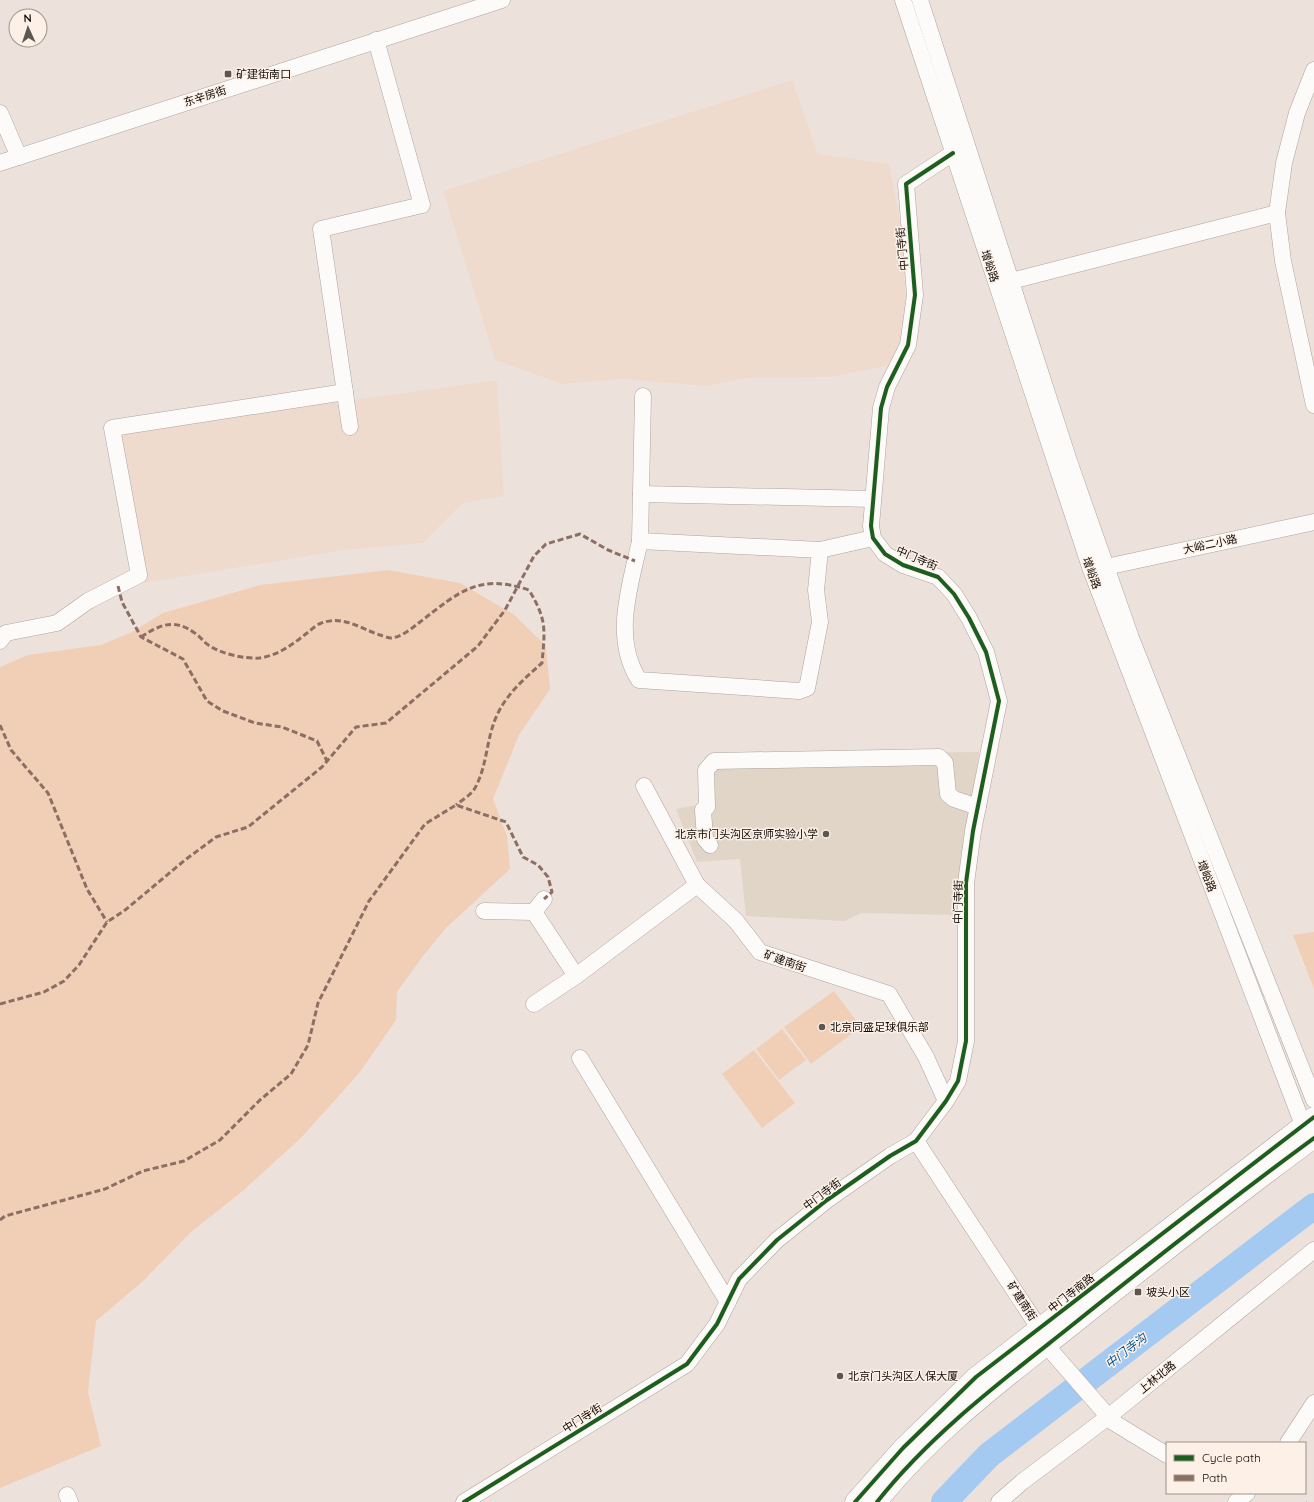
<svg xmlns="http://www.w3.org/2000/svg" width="1314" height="1502" viewBox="0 0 1314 1502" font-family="Quicksand,'Noto Sans SC',sans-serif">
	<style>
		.built { fill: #efdbce }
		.education { fill: #e0d5c7 }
		.green { fill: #f1ceb6 }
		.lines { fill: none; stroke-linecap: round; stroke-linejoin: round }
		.river { stroke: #a5caf1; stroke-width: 26 }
		.minor-casing { stroke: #aca49e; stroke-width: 17 }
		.major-casing { stroke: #aca49e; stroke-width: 21 }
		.path { stroke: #c8c5c3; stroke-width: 2.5; stroke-dasharray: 3 3; stroke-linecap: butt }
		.minor { stroke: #fcfbfa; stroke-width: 16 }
		.major { stroke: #fcfbfa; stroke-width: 20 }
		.quiet { stroke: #8d6e63; stroke-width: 3; stroke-dasharray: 6 3; stroke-linecap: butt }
		.cycleway-casing { stroke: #fcf0e7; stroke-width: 6 }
		.cycleway { stroke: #1b5e20; stroke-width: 4 }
		.poi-dot { fill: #5e5651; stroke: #fcf0e7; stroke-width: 1.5 }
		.labels { text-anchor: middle; stroke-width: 3; stroke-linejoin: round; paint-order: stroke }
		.poi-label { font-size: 11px; fill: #110a06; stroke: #fcf0e7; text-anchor: start }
		.street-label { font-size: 11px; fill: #110a06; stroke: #fcf0e7 }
		.water-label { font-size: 12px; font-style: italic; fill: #015899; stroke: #fcf0e7 }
	</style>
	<rect width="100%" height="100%" fill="#ede2db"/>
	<!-- built -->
	<g class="built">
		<polygon points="792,80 818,154 889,164 902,232 906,306 895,364 830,377 748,378 705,386 624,379 562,384 495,360 443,191"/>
		<polygon points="497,380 504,496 463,503 423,543 344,550 145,583 117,433"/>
	</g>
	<!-- education -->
	<polygon class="education" points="979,752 955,915 861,913 845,921 746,916 740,859 697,862 676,809 713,802 708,755"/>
	<!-- green -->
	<g class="green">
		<polygon points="388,570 460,583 513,614 546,646 550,689 519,735 493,799 507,836 510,869 447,927 423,956 397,992 396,1020 360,1072 301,1138 239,1194 191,1232 143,1281 96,1321 88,1392 101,1446 0,1488 0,667 28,655 101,645 132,632 163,613 260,585"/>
		<polygon points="1314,932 1314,989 1293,935"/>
		<polygon points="834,991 861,1027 811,1064 784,1027"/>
		<polygon points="782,1029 806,1060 779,1080 756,1049"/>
		<polygon points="754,1050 795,1103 762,1128 722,1074"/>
	</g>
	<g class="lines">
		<!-- river -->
		<polyline class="river" points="944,1502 989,1455 1314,1206"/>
		<!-- minor casing -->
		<g class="minor-casing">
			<g id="minor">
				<polyline points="903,0 1091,570 1303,1125 1313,1130"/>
				<polyline points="920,0 1070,464 1131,638 1314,1100"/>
				<polyline points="1314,70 1297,113 1284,163 1277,213 1283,261 1314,405"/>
				<polyline points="0,113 19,157"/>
				<polyline points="0,163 502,0"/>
				<polyline points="1011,281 1277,213"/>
				<polyline points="350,427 321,229 422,205 376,40"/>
				<polyline points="641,494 873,499"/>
				<polyline points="640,541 643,396"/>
				<path d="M 820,550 L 816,590 L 820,622 L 807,688 L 799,691 L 639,680 C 612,638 630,586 640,541 L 820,550 L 873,538"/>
				<polyline points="1106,567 1314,522"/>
				<polyline points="0,641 6,633 57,623 88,601 139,575 112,428 345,392"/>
				<polyline points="644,786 697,885 736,921 760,952 889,994 926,1057 946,1101"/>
				<polyline points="710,845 705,839 703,810 707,807 706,770 714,761 939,757 945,763 948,794 954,799 978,807"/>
				<polyline points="544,899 534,912 576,976"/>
				<polyline points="484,911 534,912"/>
				<polyline points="534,1004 576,976 697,885"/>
				<polyline points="580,1058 728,1302"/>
				<polyline points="916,1141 1039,1328 1046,1345 1113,1422 1167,1455"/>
				<polyline points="1288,1443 1314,1403"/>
				<polyline points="67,1495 70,1502"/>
				<polyline points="464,1502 687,1364 717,1324 739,1279 777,1240 827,1200 890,1156 916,1141 946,1101 958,1081 966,1041 966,883 973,831 999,701 986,652 969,618 954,594 938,577 903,565 885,554 873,538 871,526 881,408 887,387 908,345 915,295 906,184 953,153"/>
				<polyline points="999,1502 1022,1482 1108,1417 1314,1250"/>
				<polyline points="1236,1502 1247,1493"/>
			</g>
		</g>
		<!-- major casing -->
		<g class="major-casing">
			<g id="major">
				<polyline points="855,1502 903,1448 976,1377 1314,1117"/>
				<path d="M 877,1502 C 930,1435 999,1383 1066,1330 C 1147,1265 1230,1200 1314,1138"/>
			</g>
		</g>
		<!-- path -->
		<polyline class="path" points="1306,1502 1307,1502"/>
		<!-- minor -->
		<use href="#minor" class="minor"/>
		<!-- major -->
		<use href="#major" class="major"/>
		<!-- quiet -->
		<g class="quiet">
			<polyline points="118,586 122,602 141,637 183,659 207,701 223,711 255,723 282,727 317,741 327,761"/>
			<path d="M 141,637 C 161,624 175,618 196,634 C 201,637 204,643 210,646 C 222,654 245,659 259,658 C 278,656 293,644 307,633 C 311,630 315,626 319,624 C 342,614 359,628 380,635 C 383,636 388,638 391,638 C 402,637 412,628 420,622 C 459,592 478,573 529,590 C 547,620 545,629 542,663 C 526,677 509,692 499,711 C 486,735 488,765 475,788 C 471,795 462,800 456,805"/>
			<polyline points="0,725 11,750 48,793 87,889 107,922"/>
			<polyline points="0,1004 44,992 64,981 79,965 107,922 124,911 185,860 216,837 248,827 322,767 356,727 386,723 478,646 505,610 534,556 546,544 580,534 608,550 635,561"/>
			<polyline points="0,1220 5,1216 105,1189 143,1171 184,1161 220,1140 260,1100 291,1074 308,1045 318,1003 369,901 425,824 456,805 506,822 523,857 538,865 548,877 552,892 544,899"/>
		</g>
		<!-- cycleway casing -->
		<g class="cycleway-casing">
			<g id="cycleway">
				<polyline points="464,1502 687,1364 717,1324 739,1279 777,1240 827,1200 890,1156 916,1141 946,1101 958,1081 966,1041 966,883 973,831 999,701 986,652 969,618 954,594 938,577 903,565 885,554 873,538 871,526 881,408 887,387 908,345 915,295 906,184 953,153"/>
				<polyline points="855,1502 903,1448 976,1377 1314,1117"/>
				<path d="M 877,1502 C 930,1435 999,1383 1066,1330 C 1147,1265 1230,1200 1314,1138"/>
			</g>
		</g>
		<!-- cycleway -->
		<use href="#cycleway" class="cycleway"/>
	</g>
	<!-- markers -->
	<g class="poi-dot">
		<rect x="224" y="70" width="8" height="8" rx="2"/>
		<circle cx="826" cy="834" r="4"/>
		<circle cx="822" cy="1027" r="4"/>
		<rect x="1134" y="1288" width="8" height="8" rx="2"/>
		<circle cx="840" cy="1376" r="4"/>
	</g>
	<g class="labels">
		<!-- poi labels -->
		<g class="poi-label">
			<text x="236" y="78">矿建街南口</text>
			<text x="818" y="838" text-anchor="end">北京市门头沟区京师实验小学</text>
			<text x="830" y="1031">北京同盛足球俱乐部</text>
			<text x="1146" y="1296">坡头小区</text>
			<text x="848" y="1380">北京门头沟区人保大厦</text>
		</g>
		<!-- street labels -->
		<g class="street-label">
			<text transform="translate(205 96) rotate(-18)" y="4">东辛房街</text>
			<text transform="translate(902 249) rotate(-95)" y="4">中门寺街</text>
			<text transform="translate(990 266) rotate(72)" y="4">增峪路</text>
			<text transform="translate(1210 544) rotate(-12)" y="4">大峪二小路</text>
			<text transform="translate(917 558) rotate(23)" y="4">中门寺街</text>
			<text transform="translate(1092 573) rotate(70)" y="4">增峪路</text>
			<text transform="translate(1207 876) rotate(69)" y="4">增峪路</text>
			<text transform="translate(958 902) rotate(-89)" y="4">中门寺街</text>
			<text transform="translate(785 961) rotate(19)" y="4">矿建南街</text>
			<text transform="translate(822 1194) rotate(-37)" y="4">中门寺街</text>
			<text transform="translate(1071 1293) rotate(-38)" y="4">中门寺南路</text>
			<text transform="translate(1022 1301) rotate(57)" y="4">矿建南街</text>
			<text transform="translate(1157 1377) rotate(-39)" y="4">上林北路</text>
			<text transform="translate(582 1418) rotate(-32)" y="4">中门寺街</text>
		</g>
		<!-- water labels -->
		<g class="water-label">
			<text transform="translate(1126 1351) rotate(-37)" y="4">中门寺沟</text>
		</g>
	</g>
	<!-- legend -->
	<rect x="1166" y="1442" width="140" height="52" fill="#fcf0e7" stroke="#9e948d"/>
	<rect x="1174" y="1455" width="20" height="6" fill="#1b5e20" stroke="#9e948d"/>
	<text x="1202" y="1462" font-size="12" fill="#110a06">Cycle path</text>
	<rect x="1174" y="1475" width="20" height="6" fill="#8d6e63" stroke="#9e948d"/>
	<text x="1202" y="1482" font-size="12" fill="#110a06">Path</text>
	<!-- north arrow -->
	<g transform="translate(28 28) rotate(357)"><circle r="19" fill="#fcf0e7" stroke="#9e948d"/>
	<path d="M0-3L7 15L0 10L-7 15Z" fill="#5e5651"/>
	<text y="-6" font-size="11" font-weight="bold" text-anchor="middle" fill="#110a06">N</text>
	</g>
</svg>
